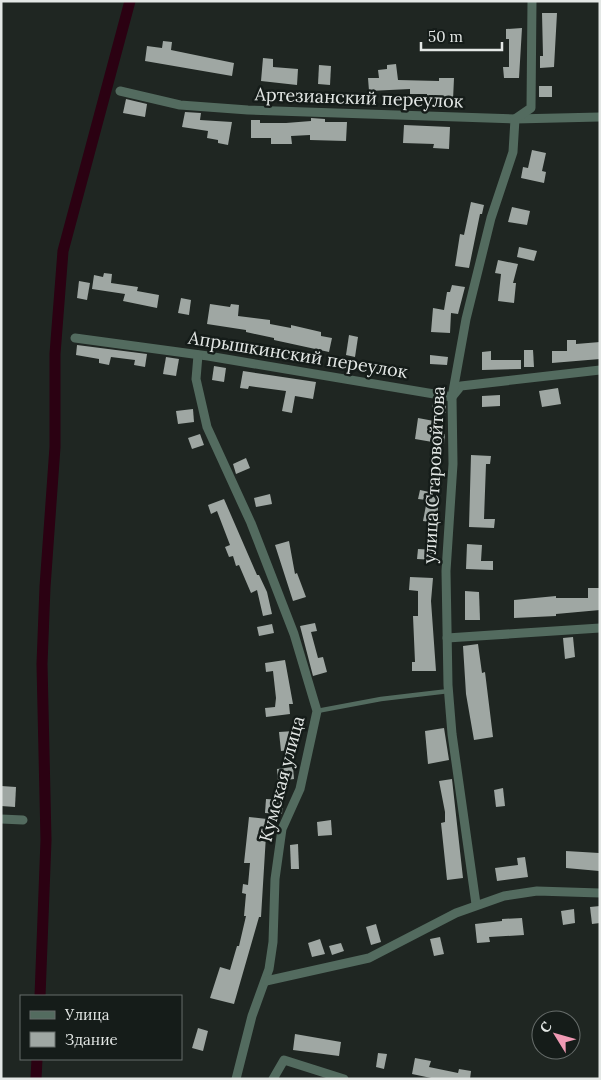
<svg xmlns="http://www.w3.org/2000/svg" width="601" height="1080" viewBox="0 0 601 1080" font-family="Lora,serif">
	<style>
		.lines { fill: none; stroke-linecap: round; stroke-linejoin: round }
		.canal { stroke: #2b0112; stroke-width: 11 }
		.building { fill: #9fa7a3 }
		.lane { stroke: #536b5f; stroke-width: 4.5 }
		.street { stroke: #536b5f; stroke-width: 9 }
		.labels { text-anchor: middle; stroke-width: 5; stroke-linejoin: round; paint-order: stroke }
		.street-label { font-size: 18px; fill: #e3e7e5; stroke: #151c19 }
	</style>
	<rect width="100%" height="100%" fill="#1f2622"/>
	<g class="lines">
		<!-- canal -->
		<g class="canal">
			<polyline points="40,996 46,840 42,664 45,587 55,447 55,354 63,251 130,1"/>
			<polyline points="36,1079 37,1059"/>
		</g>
	</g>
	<!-- building -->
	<g class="building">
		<polygon points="542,13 557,13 554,67 540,68 540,56 543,56"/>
		<polygon points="522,28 519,78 504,78 503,67 509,67 509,39 506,39 506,29"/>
		<polygon points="163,41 172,42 171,50 234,63 232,76 145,61 147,46 162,48"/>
		<polygon points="263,58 273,59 273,67 298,69 297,85 261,81"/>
		<polygon points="396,64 398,80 439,81 439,78 454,78 453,100 427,98 427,94 410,94 410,89 369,91 368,78 379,78 378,70 387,69 387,65"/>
		<polygon points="319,65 331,66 330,85 318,84"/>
		<rect x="539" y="86" width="13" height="11"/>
		<polygon points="126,99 147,104 145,117 123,113"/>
		<polygon points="185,112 201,113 200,120 232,122 228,145 218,143 218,140 207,138 208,131 182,127"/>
		<polygon points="311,118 325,119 325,122 347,122 346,141 310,140 310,135 291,136 292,144 271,144 271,138 251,138 251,120 260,120 260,123 286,123 311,121"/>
		<polygon points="404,125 450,127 449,149 433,148 434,144 403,143"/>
		<polygon points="532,150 546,153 542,171 546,172 544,183 521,178 523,167 528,168"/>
		<polygon points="471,202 484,205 482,214 480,214 469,268 455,266 460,234 464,235"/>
		<polygon points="512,207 530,211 527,225 508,222"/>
		<polygon points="519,247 537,251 534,261 517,257"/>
		<polygon points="498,260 518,264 513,283 516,283 514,303 498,301 501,274 495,273"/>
		<polygon points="104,273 112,274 111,283 138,287 137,291 159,295 157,308 123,301 125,294 92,289 94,275 103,277"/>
		<polygon points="79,281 90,283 87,300 77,298"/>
		<polygon points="452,285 465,287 458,314 451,313 450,333 431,332 433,308 444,310 447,292 450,292"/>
		<polygon points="181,298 191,300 189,315 178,313"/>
		<polygon points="210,304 230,307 231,304 239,305 238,316 270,320 270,324 291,328 291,325 321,332 321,336 332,338 329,352 274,340 274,338 246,332 246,330 207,324"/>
		<polygon points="349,335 358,337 355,357 346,355"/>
		<polygon points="567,340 576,340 576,344 600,342 600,359 552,363 552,351 567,351"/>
		<polygon points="77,345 147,354 145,367 134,365 135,360 111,357 109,365 99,363 99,359 76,355"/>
		<polygon points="524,350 533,350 534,367 524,367"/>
		<polygon points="491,351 491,360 521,360 521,369 482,370 482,352"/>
		<polygon points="430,355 448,357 447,365 430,364"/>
		<polygon points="166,357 179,359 176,376 163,374"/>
		<polygon points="214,366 226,368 224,382 212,380"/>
		<polygon points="243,371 316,382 313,399 295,396 292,413 282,411 286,391 249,386 248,389 240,388"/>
		<polygon points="558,388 561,404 542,407 539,391"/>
		<polygon points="500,395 500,406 482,407 482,396"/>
		<polygon points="433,402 446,404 446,413 432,411"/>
		<polygon points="193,409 194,422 178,424 176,411"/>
		<polygon points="418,418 434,421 432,432 445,434 444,444 415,439"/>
		<polygon points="200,434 204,445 192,449 188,438"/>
		<polygon points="471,455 491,456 490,464 486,464 484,519 495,519 494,528 469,527"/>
		<polygon points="246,458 250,468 236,474 233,464"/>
		<polygon points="420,490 439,494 437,523 423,521 427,500 418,499"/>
		<polygon points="270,494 272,504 256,507 254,498"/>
		<polygon points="224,499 257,575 259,575 267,592 272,614 263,616 257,590 251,593 239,565 236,566 233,556 229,557 225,547 230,545 217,511 211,514 208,505"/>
		<polygon points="289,541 295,574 297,573 306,597 293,601 275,545"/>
		<polygon points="467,544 482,545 481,561 493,561 493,570 466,569"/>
		<polygon points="418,549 436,550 436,560 417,559"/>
		<polygon points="410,577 433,578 431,601 436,671 412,671 412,662 415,662 413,616 418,616 418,591 409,590"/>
		<polygon points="588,588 600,588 600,610 556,614 556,616 514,618 514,600 556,596 556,598 588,598"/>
		<polygon points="465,591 479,592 480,620 465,620"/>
		<polygon points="315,623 317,631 311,632 318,658 323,657 327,672 313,676 300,626"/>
		<polygon points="272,624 274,633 259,636 257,627"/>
		<polygon points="573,637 575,657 565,659 563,638"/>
		<polygon points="478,644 482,673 485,672 493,737 474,740 466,694 463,646"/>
		<polygon points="285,660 293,704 289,704 290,714 266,717 265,708 275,707 276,698 273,671 266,672 265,663"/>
		<polygon points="444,728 449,760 428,764 425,731"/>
		<polygon points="294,731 293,750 281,751 279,732"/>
		<polygon points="293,767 294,779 278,781 277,769"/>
		<polygon points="452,779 463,878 447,880 441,823 445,822 445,812 439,781"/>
		<polygon points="1,786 16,787 15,807 1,806"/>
		<polygon points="503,788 505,806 496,807 494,790"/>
		<polygon points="266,799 283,800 282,814 265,813"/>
		<polygon points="249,817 267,819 261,917 259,917 234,1004 210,998 220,967 230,970 237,946 239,946 246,916 244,916 246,894 242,893 243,884 248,885 250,863 244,863"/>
		<polygon points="331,820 332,835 318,836 317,822"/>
		<polygon points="298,844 299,869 291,869 290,845"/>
		<polygon points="566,851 599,853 599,871 566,868"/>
		<polygon points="525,857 528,877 497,881 495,868 518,865 517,858"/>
		<polygon points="600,906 600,923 592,924 590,907"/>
		<polygon points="574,909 575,923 563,925 561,911"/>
		<polygon points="522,918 524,935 489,937 490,942 477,943 475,924 502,921 502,919"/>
		<polygon points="376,924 381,942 371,945 366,927"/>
		<polygon points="440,937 444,954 434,956 430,939"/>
		<polygon points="320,939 325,954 312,957 308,943"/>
		<polygon points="341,943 344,951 332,955 329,946"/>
		<polygon points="198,1028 208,1031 203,1051 192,1048"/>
		<polygon points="295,1034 341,1042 339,1056 293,1050"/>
		<polygon points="378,1053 387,1054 384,1069 376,1067"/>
		<polygon points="415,1058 431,1061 429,1067 458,1073 459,1069 471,1071 470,1079 436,1079 412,1074"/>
	</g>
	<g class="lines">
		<!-- lane -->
		<polyline class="lane" points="317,711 381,699 449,691"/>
		<!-- street -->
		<g class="street">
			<polyline points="120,91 180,105 248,110 515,119 600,117"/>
			<polyline points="75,338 208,356 452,397 461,386 600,370"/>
			<polyline points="198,355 196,379 207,427 251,523 294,634 317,711 300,789 282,829 275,879 273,942 269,969 252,1016 236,1079"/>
			<polyline points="447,638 600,628"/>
			<polyline points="1,819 23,820"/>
			<polyline points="476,904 452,734 448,685 446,571 453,464 452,397 466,319 491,218 513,152 515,119 531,108 532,1"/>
			<polyline points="266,981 369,958 456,913 504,896 537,891 600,893"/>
			<polyline points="273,1079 284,1060 344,1079"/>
		</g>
	</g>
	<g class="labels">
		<!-- street labels -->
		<g class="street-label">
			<text transform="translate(359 98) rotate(2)" y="6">Артезианский переулок</text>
			<text transform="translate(298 355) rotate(9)" y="6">Апрышкинский переулок</text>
			<text transform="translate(434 475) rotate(-87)" y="6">улица Старовойтова</text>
			<text transform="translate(282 779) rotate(-75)" y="6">Кумская улица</text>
		</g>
	</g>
	<!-- border -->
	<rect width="601" height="1080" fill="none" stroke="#e3e7e5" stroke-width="5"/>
	<!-- legend -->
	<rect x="20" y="995" width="162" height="65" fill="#151c19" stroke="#676d6b"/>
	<rect x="30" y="1011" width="25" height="8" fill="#536b5f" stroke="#676d6b"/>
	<text x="65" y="1020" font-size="15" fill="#e3e7e5">Улица</text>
	<rect x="30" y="1032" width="25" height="15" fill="#9fa7a3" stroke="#676d6b"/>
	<text x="65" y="1045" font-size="15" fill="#e3e7e5">Здание</text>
	<!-- north arrow -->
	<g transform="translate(556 1035) rotate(307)"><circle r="24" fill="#151c19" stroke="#676d6b"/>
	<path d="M0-4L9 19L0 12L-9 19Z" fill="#f09ab4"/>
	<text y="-8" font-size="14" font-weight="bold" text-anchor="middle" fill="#e3e7e5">С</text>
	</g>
	<!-- scale -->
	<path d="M421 42v8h81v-8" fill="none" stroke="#e3e7e5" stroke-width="2.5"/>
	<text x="428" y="42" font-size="15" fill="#e3e7e5" stroke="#151c19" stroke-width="4" paint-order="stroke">50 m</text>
</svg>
